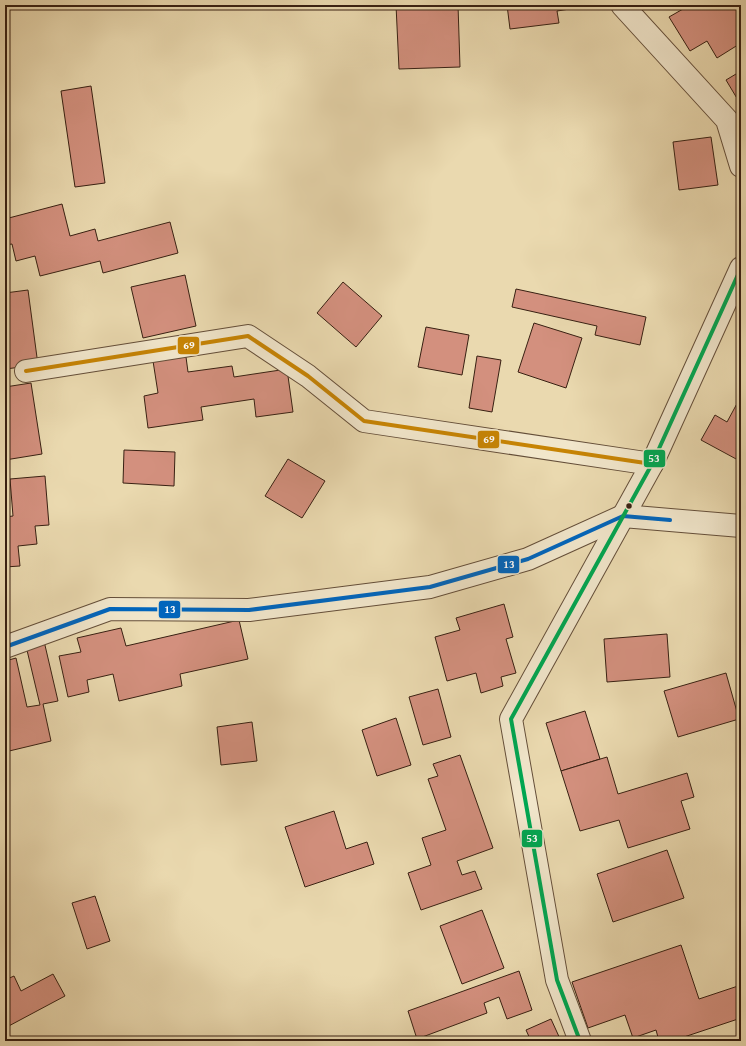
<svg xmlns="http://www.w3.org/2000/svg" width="746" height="1046" viewBox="0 0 746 1046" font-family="'Gentium Book Plus',serif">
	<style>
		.building { fill: #d3907e; stroke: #382012 }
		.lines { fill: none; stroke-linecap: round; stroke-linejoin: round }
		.minor-casing { stroke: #644e39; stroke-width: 24 }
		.minor { stroke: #f1e6cb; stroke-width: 22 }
		.bus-1-casing { stroke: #f1e6cb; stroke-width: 7 }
		.bus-2-casing { stroke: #f1e6cb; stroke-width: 7 }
		.bus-3-casing { stroke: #f1e6cb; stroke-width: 7 }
		.bus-1 { stroke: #c78404; stroke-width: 4 }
		.bus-2 { stroke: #0065bd; stroke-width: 4 }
		.bus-3 { stroke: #00a651; stroke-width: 4 }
		.bus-dot { fill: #382012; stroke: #f1e6cb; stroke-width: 1.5 }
		.line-badge { stroke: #f1e6cb; stroke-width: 1.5 }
		.badge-label { font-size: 11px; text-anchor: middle; font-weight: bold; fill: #fff }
	</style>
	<rect width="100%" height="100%" fill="#ead9af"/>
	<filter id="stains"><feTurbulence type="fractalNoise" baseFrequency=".005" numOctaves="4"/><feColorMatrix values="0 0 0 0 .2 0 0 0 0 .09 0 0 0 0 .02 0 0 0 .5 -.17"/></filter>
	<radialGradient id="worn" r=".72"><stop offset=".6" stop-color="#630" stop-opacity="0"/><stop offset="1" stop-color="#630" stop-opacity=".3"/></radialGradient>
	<!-- building -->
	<g class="building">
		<polygon points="396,5 458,5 460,67 399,69"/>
		<polygon points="507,5 576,5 576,8 557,11 559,23 510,29"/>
		<polygon points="690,5 741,5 741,43 717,58 707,41 690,51 669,17"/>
		<polygon points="741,71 741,105 726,80"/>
		<polygon points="91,86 105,183 75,187 61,91"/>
		<polygon points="711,137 718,185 679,190 673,142"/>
		<polygon points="62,204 70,236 95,229 98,241 170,222 178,253 103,273 100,261 40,276 35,256 16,261 12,244 5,245 5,219"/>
		<polygon points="185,275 196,326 143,338 131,287"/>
		<polygon points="343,282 382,316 356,347 317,313"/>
		<polygon points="516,289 646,317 640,345 595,335 597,326 512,307"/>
		<polygon points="28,290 38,365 5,369 5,293"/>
		<polygon points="534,323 582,338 566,388 518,372"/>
		<polygon points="426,327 469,335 462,375 418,367"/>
		<polygon points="477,356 501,360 492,412 469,408"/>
		<polygon points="186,357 188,372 232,366 234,377 287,369 293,412 256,417 254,399 201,407 203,420 148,428 144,396 158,393 153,361"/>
		<polygon points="31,383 42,454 5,460 5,387"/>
		<polygon points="740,398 741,453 738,460 701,440 715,415 727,422"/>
		<polygon points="124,450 175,452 174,486 123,483"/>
		<polygon points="288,459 325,481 302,518 265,496"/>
		<polygon points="45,476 49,525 35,526 37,544 18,546 20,566 5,567 5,517 13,516 10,479"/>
		<polygon points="504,604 513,637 506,639 516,673 501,677 503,686 481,693 476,673 447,681 435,637 460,630 456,618"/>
		<polygon points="239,620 248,659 180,674 182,686 119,701 113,674 87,680 89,692 68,697 59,656 81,652 77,638 121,628 126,646"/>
		<polygon points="667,634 670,677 607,682 604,639"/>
		<polygon points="44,641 58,701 43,704 51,741 5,752 5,661 16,658 27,707 40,705 26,646"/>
		<polygon points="726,673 739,719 678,737 664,691"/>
		<polygon points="438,689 451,737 423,745 409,697"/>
		<polygon points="585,711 600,759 561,771 546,723"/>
		<polygon points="396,718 411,765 377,776 362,730"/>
		<polygon points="252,722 257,761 221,765 217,727"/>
		<polygon points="460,755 493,848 457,861 462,875 475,871 482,889 421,910 408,873 431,865 422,838 446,830 428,779 438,776 433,764"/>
		<polygon points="607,757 618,794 687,773 694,797 681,801 690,829 628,848 619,820 580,831 561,771"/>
		<polygon points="334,811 346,849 367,842 374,864 305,887 285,827"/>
		<polygon points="667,850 684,898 613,922 597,874"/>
		<polygon points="95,896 110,941 87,949 72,903"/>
		<polygon points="482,910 504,968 462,984 440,926"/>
		<polygon points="681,945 699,999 741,985 741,1018 672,1041 659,1041 656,1030 633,1038 625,1015 588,1028 572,982"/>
		<polygon points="519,971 532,1010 507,1019 499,997 484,1003 487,1013 417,1039 408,1011"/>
		<polygon points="53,974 65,996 5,1028 5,980 14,976 21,991"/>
		<polygon points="551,1019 561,1041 531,1041 526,1030"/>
	</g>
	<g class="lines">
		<!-- minor casing -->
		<g class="minor-casing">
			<g id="minor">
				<polyline points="622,5 727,120 741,166"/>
				<polyline points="26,371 248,336 308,376 364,421 652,464"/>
				<polyline points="5,647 110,609 249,610 430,587 528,559 623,516 741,526"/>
				<polyline points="580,1041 557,980 511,719 652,464 741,268"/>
			</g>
		</g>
		<!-- minor -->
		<use href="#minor" class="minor"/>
		<!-- bus-1 casing -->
		<g class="bus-1-casing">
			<polyline id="bus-1" points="26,371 248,336 308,376 364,421 652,464"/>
		</g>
		<!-- bus-2 casing -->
		<g class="bus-2-casing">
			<polyline id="bus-2" points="5,647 110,609 249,610 430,587 528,559 623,516 670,520"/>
		</g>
		<!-- bus-3 casing -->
		<g class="bus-3-casing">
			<polyline id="bus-3" points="580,1041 557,980 511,719 652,464 741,268"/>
		</g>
		<!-- bus-1 -->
		<use href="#bus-1" class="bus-1"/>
		<!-- bus-2 -->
		<use href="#bus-2" class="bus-2"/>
		<!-- bus-3 -->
		<use href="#bus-3" class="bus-3"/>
	</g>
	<!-- markers -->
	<circle class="bus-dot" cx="629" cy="506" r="3.5"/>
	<g class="line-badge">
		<rect x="177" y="336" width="23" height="19" rx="4" fill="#c78404"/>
		<rect x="477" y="430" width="23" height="19" rx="4" fill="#c78404"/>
		<rect x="643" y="449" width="23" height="19" rx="4" fill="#00a651"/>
		<rect x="497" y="555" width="23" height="19" rx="4" fill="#0065bd"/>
		<rect x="158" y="600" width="23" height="19" rx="4" fill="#0065bd"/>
		<rect x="521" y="829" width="22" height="19" rx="4" fill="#00a651"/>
	</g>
	<g class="badge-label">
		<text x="189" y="349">69</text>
		<text x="489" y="443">69</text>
		<text x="654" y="462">53</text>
		<text x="509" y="568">13</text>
		<text x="170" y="613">13</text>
		<text x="532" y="842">53</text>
	</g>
	<!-- margin -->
	<rect width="746" height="1046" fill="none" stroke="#ead9af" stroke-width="20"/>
	<rect x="6" y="6" width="734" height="1034" fill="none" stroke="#382012" stroke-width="2"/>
	<rect x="10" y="10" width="726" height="1026" fill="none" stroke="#382012"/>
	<rect width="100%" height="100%" filter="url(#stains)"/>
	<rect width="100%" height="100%" fill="url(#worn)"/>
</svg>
